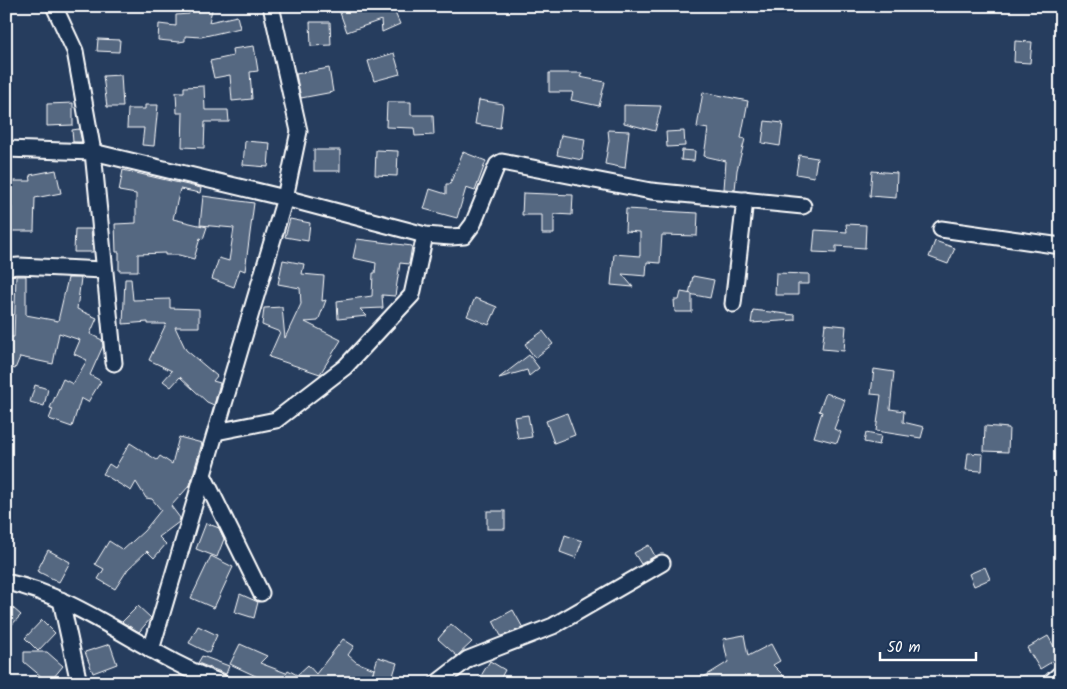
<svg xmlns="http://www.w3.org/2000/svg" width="1067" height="689" viewBox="0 0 1067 689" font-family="Kalam,sans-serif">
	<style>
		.building { fill: #556781; stroke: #fff }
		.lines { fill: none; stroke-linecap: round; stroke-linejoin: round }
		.minor-casing { stroke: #fff; stroke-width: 19 }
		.minor { stroke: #1d3557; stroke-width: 15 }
	</style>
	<rect width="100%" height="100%" fill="#263d5e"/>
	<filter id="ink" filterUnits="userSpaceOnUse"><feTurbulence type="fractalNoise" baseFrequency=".02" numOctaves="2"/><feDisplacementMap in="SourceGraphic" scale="10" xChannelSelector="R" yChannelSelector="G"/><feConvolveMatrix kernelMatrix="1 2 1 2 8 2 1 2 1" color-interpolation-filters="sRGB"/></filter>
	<g filter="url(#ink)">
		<!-- building -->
		<g class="building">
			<polygon points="191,6 213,6 209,22 237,16 240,28 201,37 185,36 185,41 179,42 158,40 159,24 176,26 176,15 189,14"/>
			<polygon points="349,6 392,6 400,24 382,32 381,20 347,32 339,10"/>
			<polygon points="310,22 330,22 331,45 311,46"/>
			<polygon points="98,39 120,40 119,52 97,51"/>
			<polygon points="1015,41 1032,42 1030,63 1014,62"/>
			<polygon points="254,46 258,71 250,72 252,99 232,101 230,75 214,78 210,61 233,56 232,49"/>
			<polygon points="394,53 400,74 374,81 368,61"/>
			<polygon points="329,68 333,92 301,98 296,74"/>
			<polygon points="549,73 582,73 580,77 605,82 599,106 571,100 573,92 549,92"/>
			<polygon points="121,75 123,107 107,107 103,76"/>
			<polygon points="204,86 205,110 228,110 229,122 205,122 204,148 182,147 183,113 177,113 176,92 184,92 184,87"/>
			<polygon points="703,92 748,101 741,138 745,139 737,170 735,190 724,189 726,161 704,156 708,129 697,127"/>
			<polygon points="479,100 503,104 500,128 475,124"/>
			<polygon points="387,102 411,102 411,115 433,115 434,135 415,136 414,128 386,127"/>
			<polygon points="73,103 73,125 47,126 47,104"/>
			<polygon points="145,105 158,105 154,146 142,145 144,128 127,128 128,109 145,109"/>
			<polygon points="624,105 661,106 655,131 624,123"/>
			<polygon points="765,121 783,123 780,146 762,143"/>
			<polygon points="79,129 82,142 73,142 72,130"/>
			<polygon points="608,130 629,131 625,168 605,164 609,140"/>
			<polygon points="684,131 685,146 667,147 666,132"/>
			<polygon points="561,135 585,139 582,160 557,155"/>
			<polygon points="245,141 270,143 268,167 243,165"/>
			<rect x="314" y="150" width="26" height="21"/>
			<polygon points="376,150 398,151 397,176 375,175"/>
			<polygon points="682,150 695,151 694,161 681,160"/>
			<polygon points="463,152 486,161 475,191 466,188 457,218 424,209 430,189 446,194 446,184 450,184"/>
			<polygon points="799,155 817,158 814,177 796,174"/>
			<polygon points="56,170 61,193 35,198 34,231 12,231 12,207 9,207 9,199 6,199 6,181 31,181 30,175"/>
			<polygon points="123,170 201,188 200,193 180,189 173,219 207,227 203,239 200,238 194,259 179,255 165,255 165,253 138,254 138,271 119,271 119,252 116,252 115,224 136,223 136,194 119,191"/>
			<polygon points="872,171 897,173 896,198 870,196"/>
			<polygon points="523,193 573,195 572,215 554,214 554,234 542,234 542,215 522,215"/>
			<polygon points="203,196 254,203 245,271 240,269 234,287 212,279 219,258 229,261 234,228 200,225"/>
			<polygon points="626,209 698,213 697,236 662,235 660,263 647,262 646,276 622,274 633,287 611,285 614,254 640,256 640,232 625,231"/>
			<polygon points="290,219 310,223 308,241 285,237"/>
			<polygon points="846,224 866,225 865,248 836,246 836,253 813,252 815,230 847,232"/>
			<polygon points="75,229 91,229 93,252 74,252"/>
			<polygon points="357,239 412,246 409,264 400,263 395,296 382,295 383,308 360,309 367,316 338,319 337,301 372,296 373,273 375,273 376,263 353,258"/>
			<polygon points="935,241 955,248 948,264 929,257"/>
			<polygon points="283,260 304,264 302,274 324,276 322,301 326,300 322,311 318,321 305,322 341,340 320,374 269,357 280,332 262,325 264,308 282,307 285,338 301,304 300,288 278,284"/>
			<polygon points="776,273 809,274 809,284 798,284 798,295 775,295"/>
			<polygon points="16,276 26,276 26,315 58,321 68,278 81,278 77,309 97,318 90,334 102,340 103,346 90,375 101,381 88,402 81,398 72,427 49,419 53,409 50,408 63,379 73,384 87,360 74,354 80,340 59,333 53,364 20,357 15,369 6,366 6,337 14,337"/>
			<polygon points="693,276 714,280 710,298 689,294"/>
			<polygon points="125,279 131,279 133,300 170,299 170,308 199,309 199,327 175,327 186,350 217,376 213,381 220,383 214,405 207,402 180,377 171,387 163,381 172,371 149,360 166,324 148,324 148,322 123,324"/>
			<polygon points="681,292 692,294 692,312 675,312 674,300 679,300"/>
			<polygon points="475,298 497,307 489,325 467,316"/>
			<polygon points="753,310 795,315 795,320 751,323"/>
			<polygon points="825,324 846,326 844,351 822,349"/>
			<polygon points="543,331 553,344 535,358 525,344"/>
			<polygon points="529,355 539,368 529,376 527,370 499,378"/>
			<polygon points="874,369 894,372 890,409 904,411 903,422 924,427 921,438 876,431 881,395 871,394"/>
			<polygon points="35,385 48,389 44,406 30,402"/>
			<polygon points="826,393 845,400 834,429 841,432 837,443 814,437 822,412 819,411"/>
			<polygon points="567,413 575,435 554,443 546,421"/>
			<polygon points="528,415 532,437 518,439 514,417"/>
			<polygon points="985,426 1009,428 1008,452 984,451"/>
			<polygon points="866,433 881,436 879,445 864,442"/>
			<polygon points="179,437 202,443 190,485 171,506 180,518 179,522 159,537 166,544 154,558 147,551 128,569 115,589 98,579 104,569 95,564 109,541 123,550 144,531 161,510 152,499 146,498 136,482 131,491 103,474 109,464 115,468 130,443 157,460 160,456 172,464"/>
			<polygon points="968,453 983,454 982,471 966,470"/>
			<rect x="487" y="511" width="18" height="18"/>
			<polygon points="206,523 219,528 224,539 217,557 196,549"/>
			<polygon points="565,535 582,541 576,558 560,552"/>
			<polygon points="649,545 655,556 641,564 634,553"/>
			<polygon points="48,550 70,562 59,582 37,571"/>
			<polygon points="211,556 233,567 214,608 191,598"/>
			<polygon points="985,567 990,579 974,586 969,574"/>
			<polygon points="240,594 258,602 254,618 235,612"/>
			<polygon points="6,602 21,615 6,631"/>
			<polygon points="138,606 151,618 139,632 122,622"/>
			<polygon points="513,610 523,628 501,636 493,621"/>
			<polygon points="42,620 55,633 38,651 25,638"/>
			<polygon points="451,624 472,642 457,656 438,639"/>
			<polygon points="198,626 217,635 209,653 189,643"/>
			<polygon points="744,635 748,656 771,644 780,661 773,665 791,683 694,683 728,662 723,639"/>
			<polygon points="1048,636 1060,657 1040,669 1027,648"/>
			<polygon points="343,639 354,646 348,655 356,662 374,669 368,683 258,683 260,678 230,664 240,644 267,656 260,663 286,673 288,670 297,675 308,665 316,674"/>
			<polygon points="110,644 117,664 93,673 85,652"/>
			<polygon points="24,652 47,652 63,666 49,683 24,662"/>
			<polygon points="202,656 229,666 226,674 198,663"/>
			<polygon points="378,657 397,663 391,682 372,676"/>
			<polygon points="490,661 505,670 498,683 486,683 479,679"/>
		</g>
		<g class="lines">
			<!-- minor casing -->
			<g class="minor-casing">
				<g id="minor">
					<polyline points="54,6 75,51 93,152 114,363"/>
					<polyline points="6,149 93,152 285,198 425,235 451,237 464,236 473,224 497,165 502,162 651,191 803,206"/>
					<polyline points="941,229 1061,246"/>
					<polyline points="6,267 19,266 103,270"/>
					<polyline points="733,304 745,200"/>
					<polyline points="216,432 276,420 345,367 412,295 425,235"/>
					<polyline points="203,475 261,593"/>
					<path d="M 6,582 C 84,598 147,657 222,683"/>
					<polyline points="61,600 79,683"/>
					<polyline points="151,650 285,198 299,131 271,6"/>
					<polyline points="437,683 468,659 553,626 662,563"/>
					<polyline points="1050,683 1061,673"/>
				</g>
			</g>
			<!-- minor -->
			<use href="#minor" class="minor"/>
		</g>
	</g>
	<!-- margin -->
	<rect width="1067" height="689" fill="none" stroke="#1d3557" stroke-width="25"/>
	<rect x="12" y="12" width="1042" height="664" fill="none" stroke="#fff" stroke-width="2" filter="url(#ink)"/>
	<!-- scale -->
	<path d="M880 652v8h96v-8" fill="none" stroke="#ffffff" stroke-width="2.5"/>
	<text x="887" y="652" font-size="15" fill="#ffffff" stroke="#1d3557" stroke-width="4" paint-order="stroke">50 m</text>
</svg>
